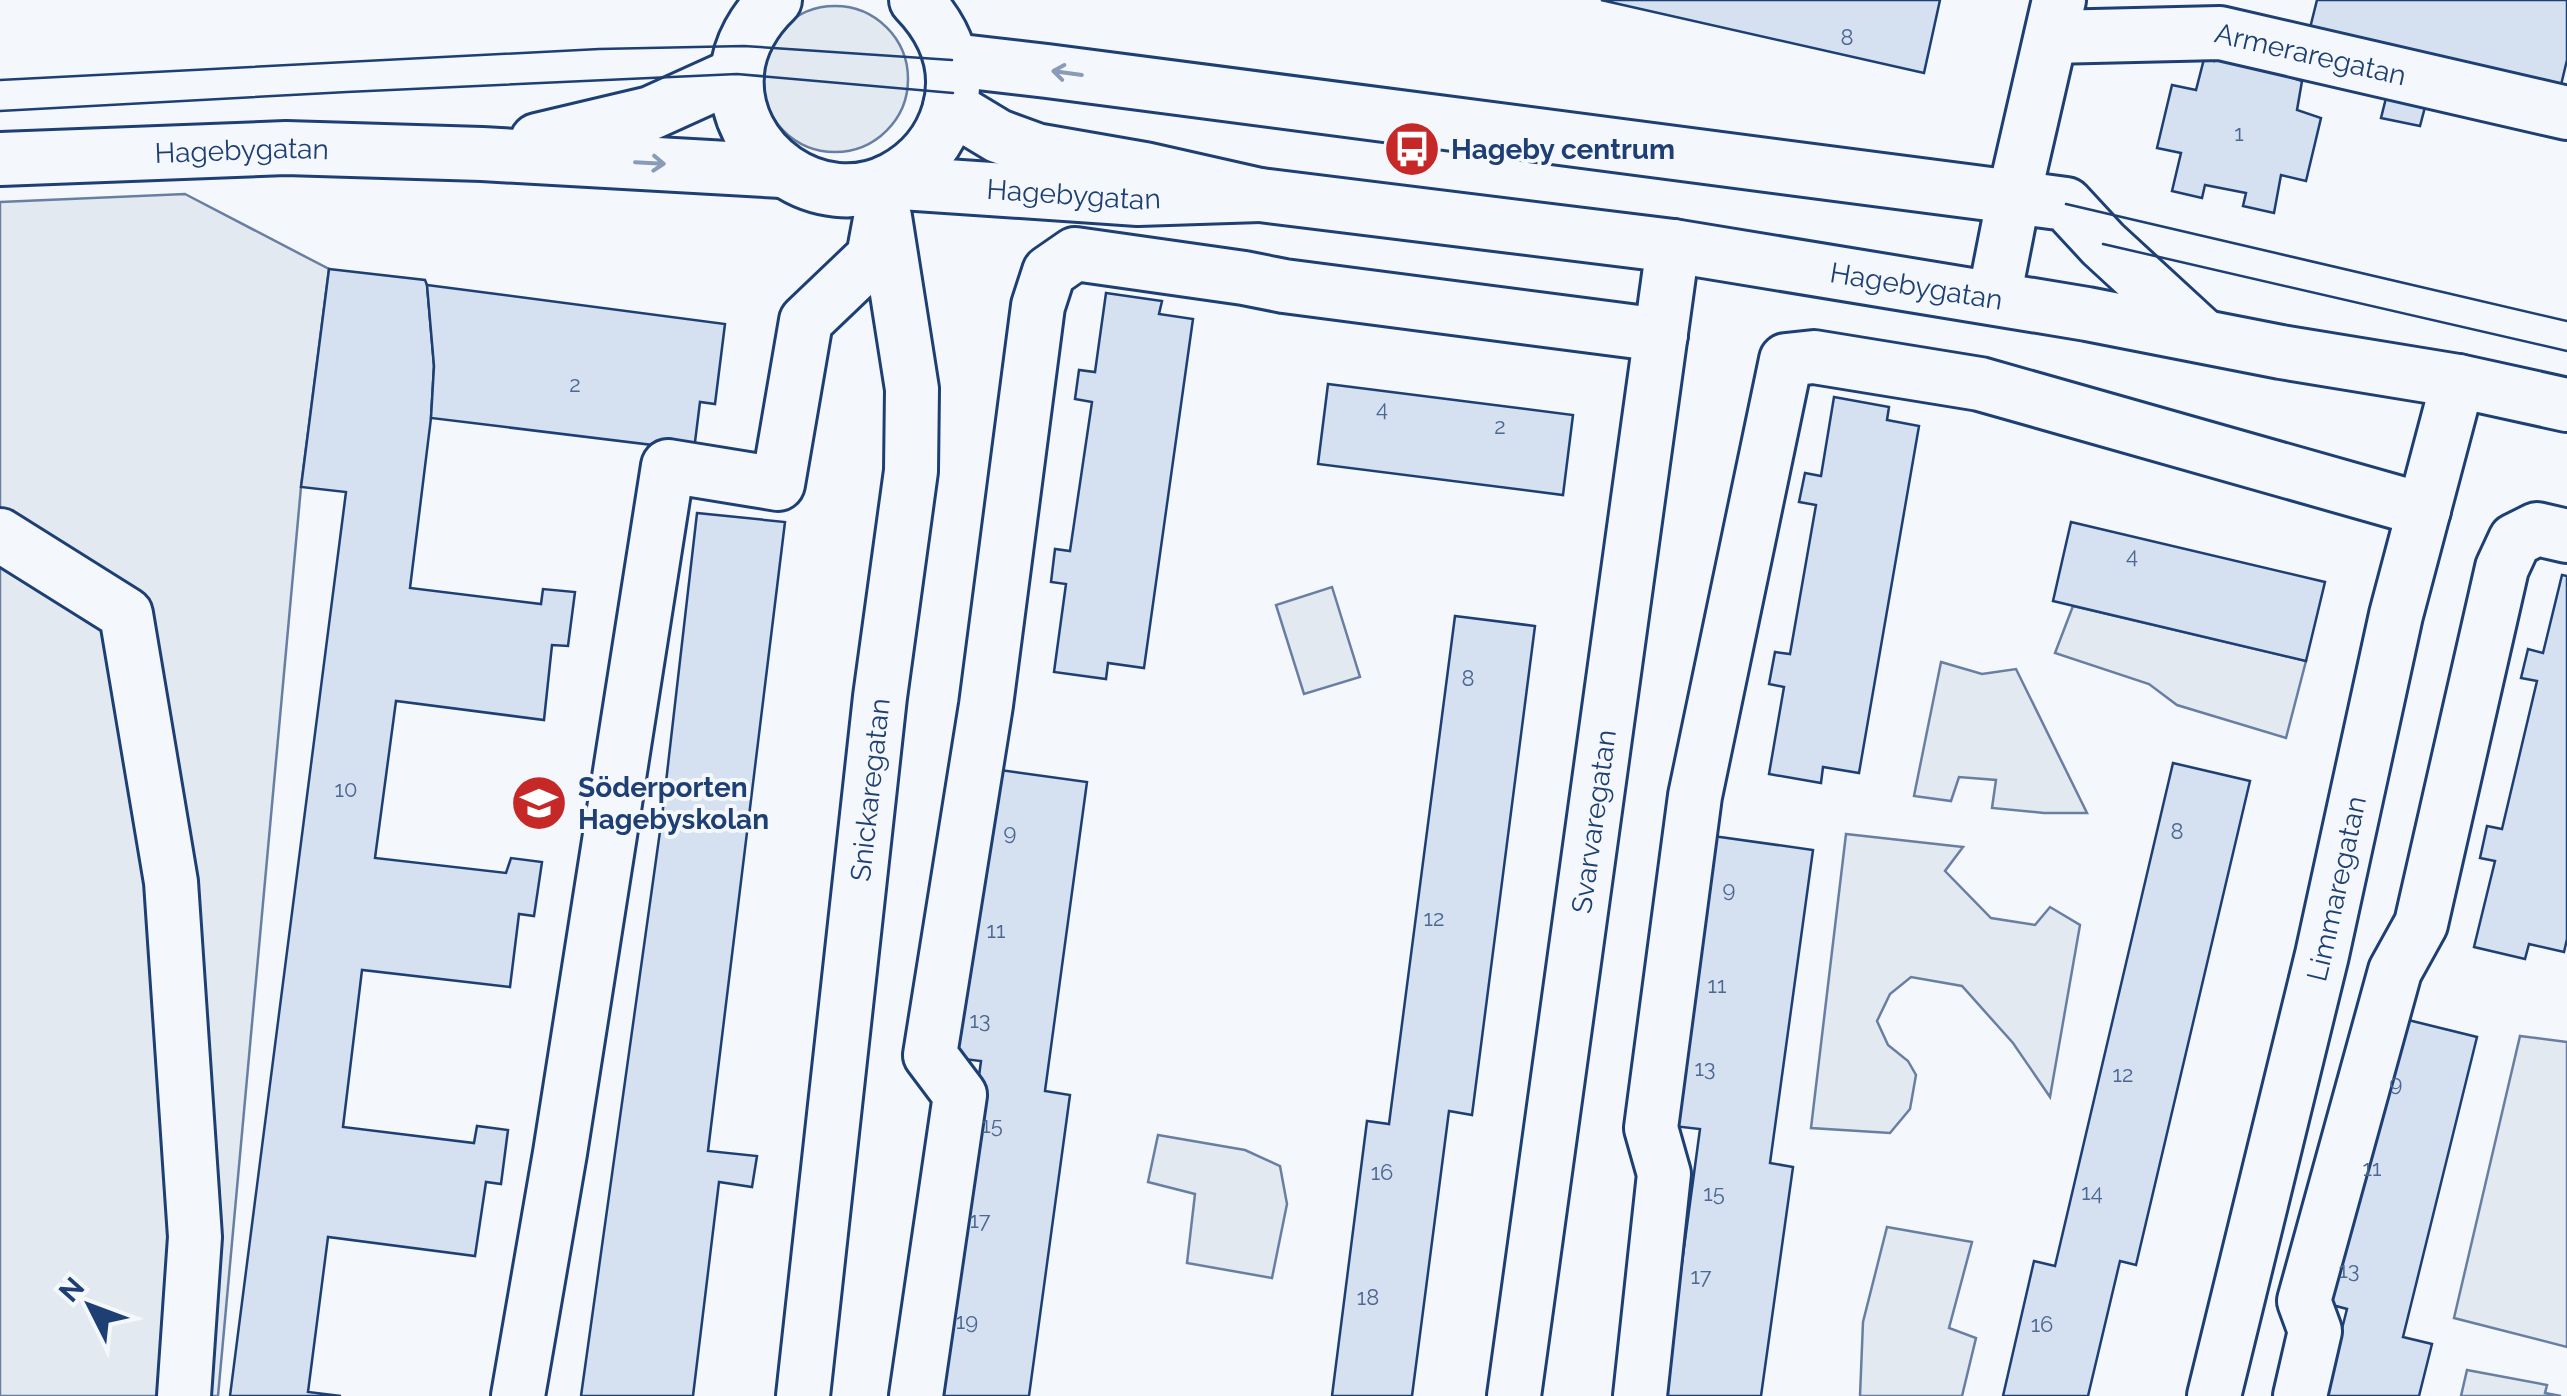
<svg xmlns="http://www.w3.org/2000/svg" width="2567" height="1396" viewBox="0 0 2567 1396" font-family="Raleway,sans-serif">
	<style>
		.green { fill: #e3e9f0; stroke: #687fa3; stroke-width: 2.5 }
		.building { fill: #d5e0f0; stroke: #1d3f73; stroke-width: 2.5 }
		.lines { fill: none; stroke-linecap: round; stroke-linejoin: round }
		.minor-casing { stroke: #1d3f73; stroke-width: 58 }
		.minor { stroke: #f4f7fb; stroke-width: 52 }
		.tram { stroke: #1d3f73; stroke-width: 2.5 }
		.oneway { stroke: #889bb7 }
		.labels { text-anchor: middle; stroke-width: 8; stroke-linejoin: round; paint-order: stroke }
		.number-label { font-size: 22px; fill: #4b6792 }
		.street-label { font-size: 28px; fill: #1d3f73; stroke: #f4f7fb }
		.poi-label { font-size: 28px; font-weight: bold; fill: #1d3f73; stroke: #f4f7fb; text-anchor: start }
	</style>
	<rect width="100%" height="100%" fill="#f4f7fb"/>
	<!-- green -->
	<g class="green">
		<circle cx="835" cy="79" r="73"/>
		<polygon points="185,194 329,269 301,487 218,1396 0,1396 0,202"/>
		<polygon points="1332,587 1360,677 1304,694 1276,605"/>
		<polygon points="2073,606 2306,661 2286,738 2177,705 2149,684 2055,653"/>
		<polygon points="1941,662 1982,674 2016,669 2087,813 2044,813 1992,808 1996,780 1959,777 1951,801 1914,796"/>
		<polygon points="1846,834 1963,847 1945,871 1991,918 2035,925 2050,907 2080,925 2050,1097 2013,1043 1962,986 1911,977 1890,994 1877,1021 1888,1045 1908,1061 1916,1075 1910,1109 1890,1133 1811,1128"/>
		<polygon points="2520,1036 2567,1042 2567,1347 2454,1318"/>
		<polygon points="1158,1135 1245,1150 1280,1166 1287,1204 1272,1278 1187,1263 1195,1194 1148,1182"/>
		<polygon points="1887,1227 1972,1242 1949,1328 1976,1338 1962,1396 1860,1396 1863,1322"/>
		<polygon points="2467,1370 2547,1385 2545,1393 2561,1396 2461,1396"/>
	</g>
	<!-- building -->
	<g class="building">
		<polygon points="1601,0 1940,0 1924,73"/>
		<polygon points="2317,0 2567,0 2567,60 2561,85 2310,28"/>
		<polygon points="2219,41 2294,57 2289,77 2302,81 2297,110 2321,118 2306,181 2281,175 2274,213 2243,206 2246,193 2205,185 2202,198 2172,191 2181,153 2157,148 2172,85 2196,90 2204,59 2214,61"/>
		<polygon points="2390,82 2429,92 2420,126 2381,118"/>
		<polygon points="329,269 425,280 427,285 434,366 431,418 410,588 541,604 543,589 575,592 568,646 552,645 544,720 396,701 375,858 506,873 511,858 542,862 534,916 519,914 510,987 362,970 343,1127 474,1143 477,1126 508,1130 501,1184 486,1182 475,1256 328,1237 308,1392 341,1396 230,1396 346,492 301,487"/>
		<polygon points="427,285 725,324 715,404 700,402 694,450 431,418 434,366"/>
		<polygon points="1106,293 1162,301 1159,314 1193,319 1144,668 1108,663 1106,679 1054,672 1066,584 1051,582 1055,549 1070,551 1092,402 1075,399 1079,370 1095,372"/>
		<polygon points="1328,384 1573,415 1563,495 1318,464"/>
		<polygon points="1834,397 1889,407 1887,420 1919,426 1859,773 1823,767 1821,783 1769,774 1784,687 1769,684 1775,652 1790,654 1816,505 1799,502 1805,473 1821,476"/>
		<polygon points="697,513 785,522 708,1151 757,1156 752,1187 719,1182 693,1396 581,1396 662,817"/>
		<polygon points="2071,522 2325,582 2306,661 2053,601"/>
		<polygon points="2562,575 2567,576 2567,939 2564,952 2529,944 2525,959 2474,947 2495,861 2480,858 2487,826 2502,829 2537,681 2521,678 2528,649 2543,653"/>
		<polygon points="1455,616 1535,626 1472,1115 1449,1111 1412,1396 1332,1396 1367,1121 1389,1124"/>
		<polygon points="2173,763 2250,781 2136,1265 2120,1261 2088,1396 2003,1396 2034,1261 2055,1266"/>
		<polygon points="993,769 1087,782 1045,1091 1070,1095 1029,1396 936,1396 981,1061 955,1058"/>
		<polygon points="1713,836 1813,850 1770,1163 1793,1167 1761,1396 1664,1396 1700,1129 1673,1126"/>
		<polygon points="2392,1016 2477,1037 2403,1337 2432,1344 2419,1396 2325,1396 2347,1309 2321,1302"/>
	</g>
	<g class="lines">
		<!-- minor casing -->
		<g class="minor-casing">
			<g id="minor">
				<path d="M 775,0 C 755,19 739,45 737,73 C 730,154 820,217 893,179 C 921,164 940,142 949,111 C 961,68 946,31 916,0"/>
				<path id="s1" d="M 2051,37 L 2220,33 L 2567,113"/>
				<polyline points="952,60 1047,71 2066,204 2103,244 2203,336"/>
				<path id="s2" d="M 950,107 L 998,136 L 1036,150 L 1145,169 L 1260,195 L 1673,246 L 2087,314 L 2281,352 L 2458,381 L 2567,405"/>
				<polyline points="537,140 651,113 737,74"/>
				<path id="s3" d="M 0,159 L 286,148 L 482,154 L 782,171"/>
				<polyline points="1994,298 2014,196 2059,0"/>
				<polyline points="0,535 126,614 171,882 195,1237 184,1396"/>
				<path id="s4" d="M 518,1396 L 560,1153 L 668,466 L 778,484 L 806,321 L 873,257 L 887,182 L 1138,199 L 1260,195"/>
				<path id="s5" d="M 803,1396 L 880,697 L 911,471 L 912,389 L 885,217"/>
				<polyline points="916,1396 960,1095 930,1055 986,705 1038,306 1049,272 1075,254 1244,278 1284,286 1661,335"/>
				<path id="s6" d="M 1514,1396 L 1673,246"/>
				<polyline points="1640,1396 1664,1174 1651,1128 1695,796 1786,360 1814,357 1980,384 2424,510"/>
				<path id="s7" d="M 2214,1396 L 2322,955 L 2396,615 L 2458,381"/>
				<polyline points="2300,1396 2315,1331 2304,1301 2395,971 2421,924 2502,568 2515,540 2537,529 2567,536"/>
			</g>
		</g>
		<!-- minor -->
		<use href="#minor" class="minor"/>
		<!-- tram -->
		<g class="tram">
			<polyline points="0,80 599,49 744,46 952,60"/>
			<polyline points="0,111 347,92 737,74 953,93"/>
			<polyline points="2066,204 2567,321"/>
			<polyline points="2103,244 2567,351"/>
		</g>
	</g>
	<!-- one-way arrows -->
	<defs><path id="oneway-shaft" d="M-6 0H5M1.5-3L5.5 0L1.5 3" fill="none" stroke-width="1.6" stroke-linecap="round" stroke-linejoin="round" transform="scale(2.5)"/></defs>
	<g class="oneway">
		<use href="#oneway-shaft" transform="translate(1067 73) rotate(-172)"/>
		<use href="#oneway-shaft" transform="translate(650 163) rotate(3)"/>
	</g>
	<!-- icons -->
	<defs>
		<g id="bus-disc" transform="scale(2.875)"><circle r="9.5" fill="#c62828" stroke="#f4f7fb"/><path d="M-5-6H5V4H4V6H2V4H-2V6H-4V4H-5ZM-3.5-4V0h7V-4ZM-3.5 1.2v1.5H-2V1.2ZM2 1.2v1.5H3.5V1.2Z" fill="#fff"/></g>
		<g id="school-disc" transform="scale(2.875)"><circle r="9.5" fill="#c62828" stroke="#f4f7fb"/><path d="M0-5L7-2L0 1L-7-2ZM-4 1L0 2.5L4 1V4Q0 6-4 4Z" fill="#fff"/></g>
	</defs>
	<g fill-rule="evenodd">
		<use href="#bus-disc" x="1412" y="149"/>
		<use href="#school-disc" x="539" y="803"/>
	</g>
	<g class="labels">
		<!-- number labels -->
		<g class="number-label">
			<text x="1847" y="45">8</text>
			<text x="2239" y="141">1</text>
			<text x="575" y="392">2</text>
			<text x="1382" y="416">4</text>
			<text x="1500" y="434">2</text>
			<text x="2132" y="563">4</text>
			<text x="1468" y="686">8</text>
			<text x="346" y="797">10</text>
			<text x="2177" y="839">8</text>
			<text x="1010" y="840">9</text>
			<text x="1729" y="897">9</text>
			<text x="1434" y="926">12</text>
			<text x="996" y="938">11</text>
			<text x="1717" y="993">11</text>
			<text x="980" y="1028">13</text>
			<text x="1705" y="1076">13</text>
			<text x="2123" y="1082">12</text>
			<text x="2396" y="1091">9</text>
			<text x="992" y="1133">15</text>
			<text x="2372" y="1176">11</text>
			<text x="1382" y="1180">16</text>
			<text x="2092" y="1200">14</text>
			<text x="1714" y="1201">15</text>
			<text x="980" y="1228">17</text>
			<text x="2349" y="1278">13</text>
			<text x="1701" y="1284">17</text>
			<text x="1368" y="1305">18</text>
			<text x="967" y="1329">19</text>
			<text x="2042" y="1332">16</text>
		</g>
		<!-- street labels -->
		<g class="street-label">
			<text dy="10" stroke="none"><textPath href="#s1" startOffset="262">Armeraregatan</textPath></text>
			<text dy="10" stroke="none"><textPath href="#s3" startOffset="242">Hagebygatan</textPath></text>
			<text dy="10" stroke="none"><textPath href="#s4" startOffset="1575">Hagebygatan</textPath></text>
			<text dy="10" stroke="none"><textPath href="#s2" startOffset="988">Hagebygatan</textPath></text>
			<text dy="10" stroke="none"><textPath href="#s5" startOffset="610">Snickaregatan</textPath></text>
			<text dy="10" stroke="none"><textPath href="#s6" startOffset="580">Svarvaregatan</textPath></text>
			<text dy="10" stroke="none"><textPath href="#s7" startOffset="522">Limmaregatan</textPath></text>
		</g>
		<!-- poi labels -->
		<g class="poi-label">
			<text x="1451" y="159">Hageby centrum</text>
			<text x="578" y="797">Söderporten<tspan x="578" dy="32">Hagebyskolan</tspan></text>
		</g>
	</g>
	<!-- north arrow -->
	<g transform="translate(90 1306) rotate(312)" stroke="#f4f7fb" stroke-width="8" paint-order="stroke">
	<path d="M0-8L18 38L0 25L-18 38Z" fill="#1d3f73"/>
	<text y="-15" font-size="28" font-weight="bold" text-anchor="middle" fill="#1d3f73">N</text>
	</g>
</svg>
